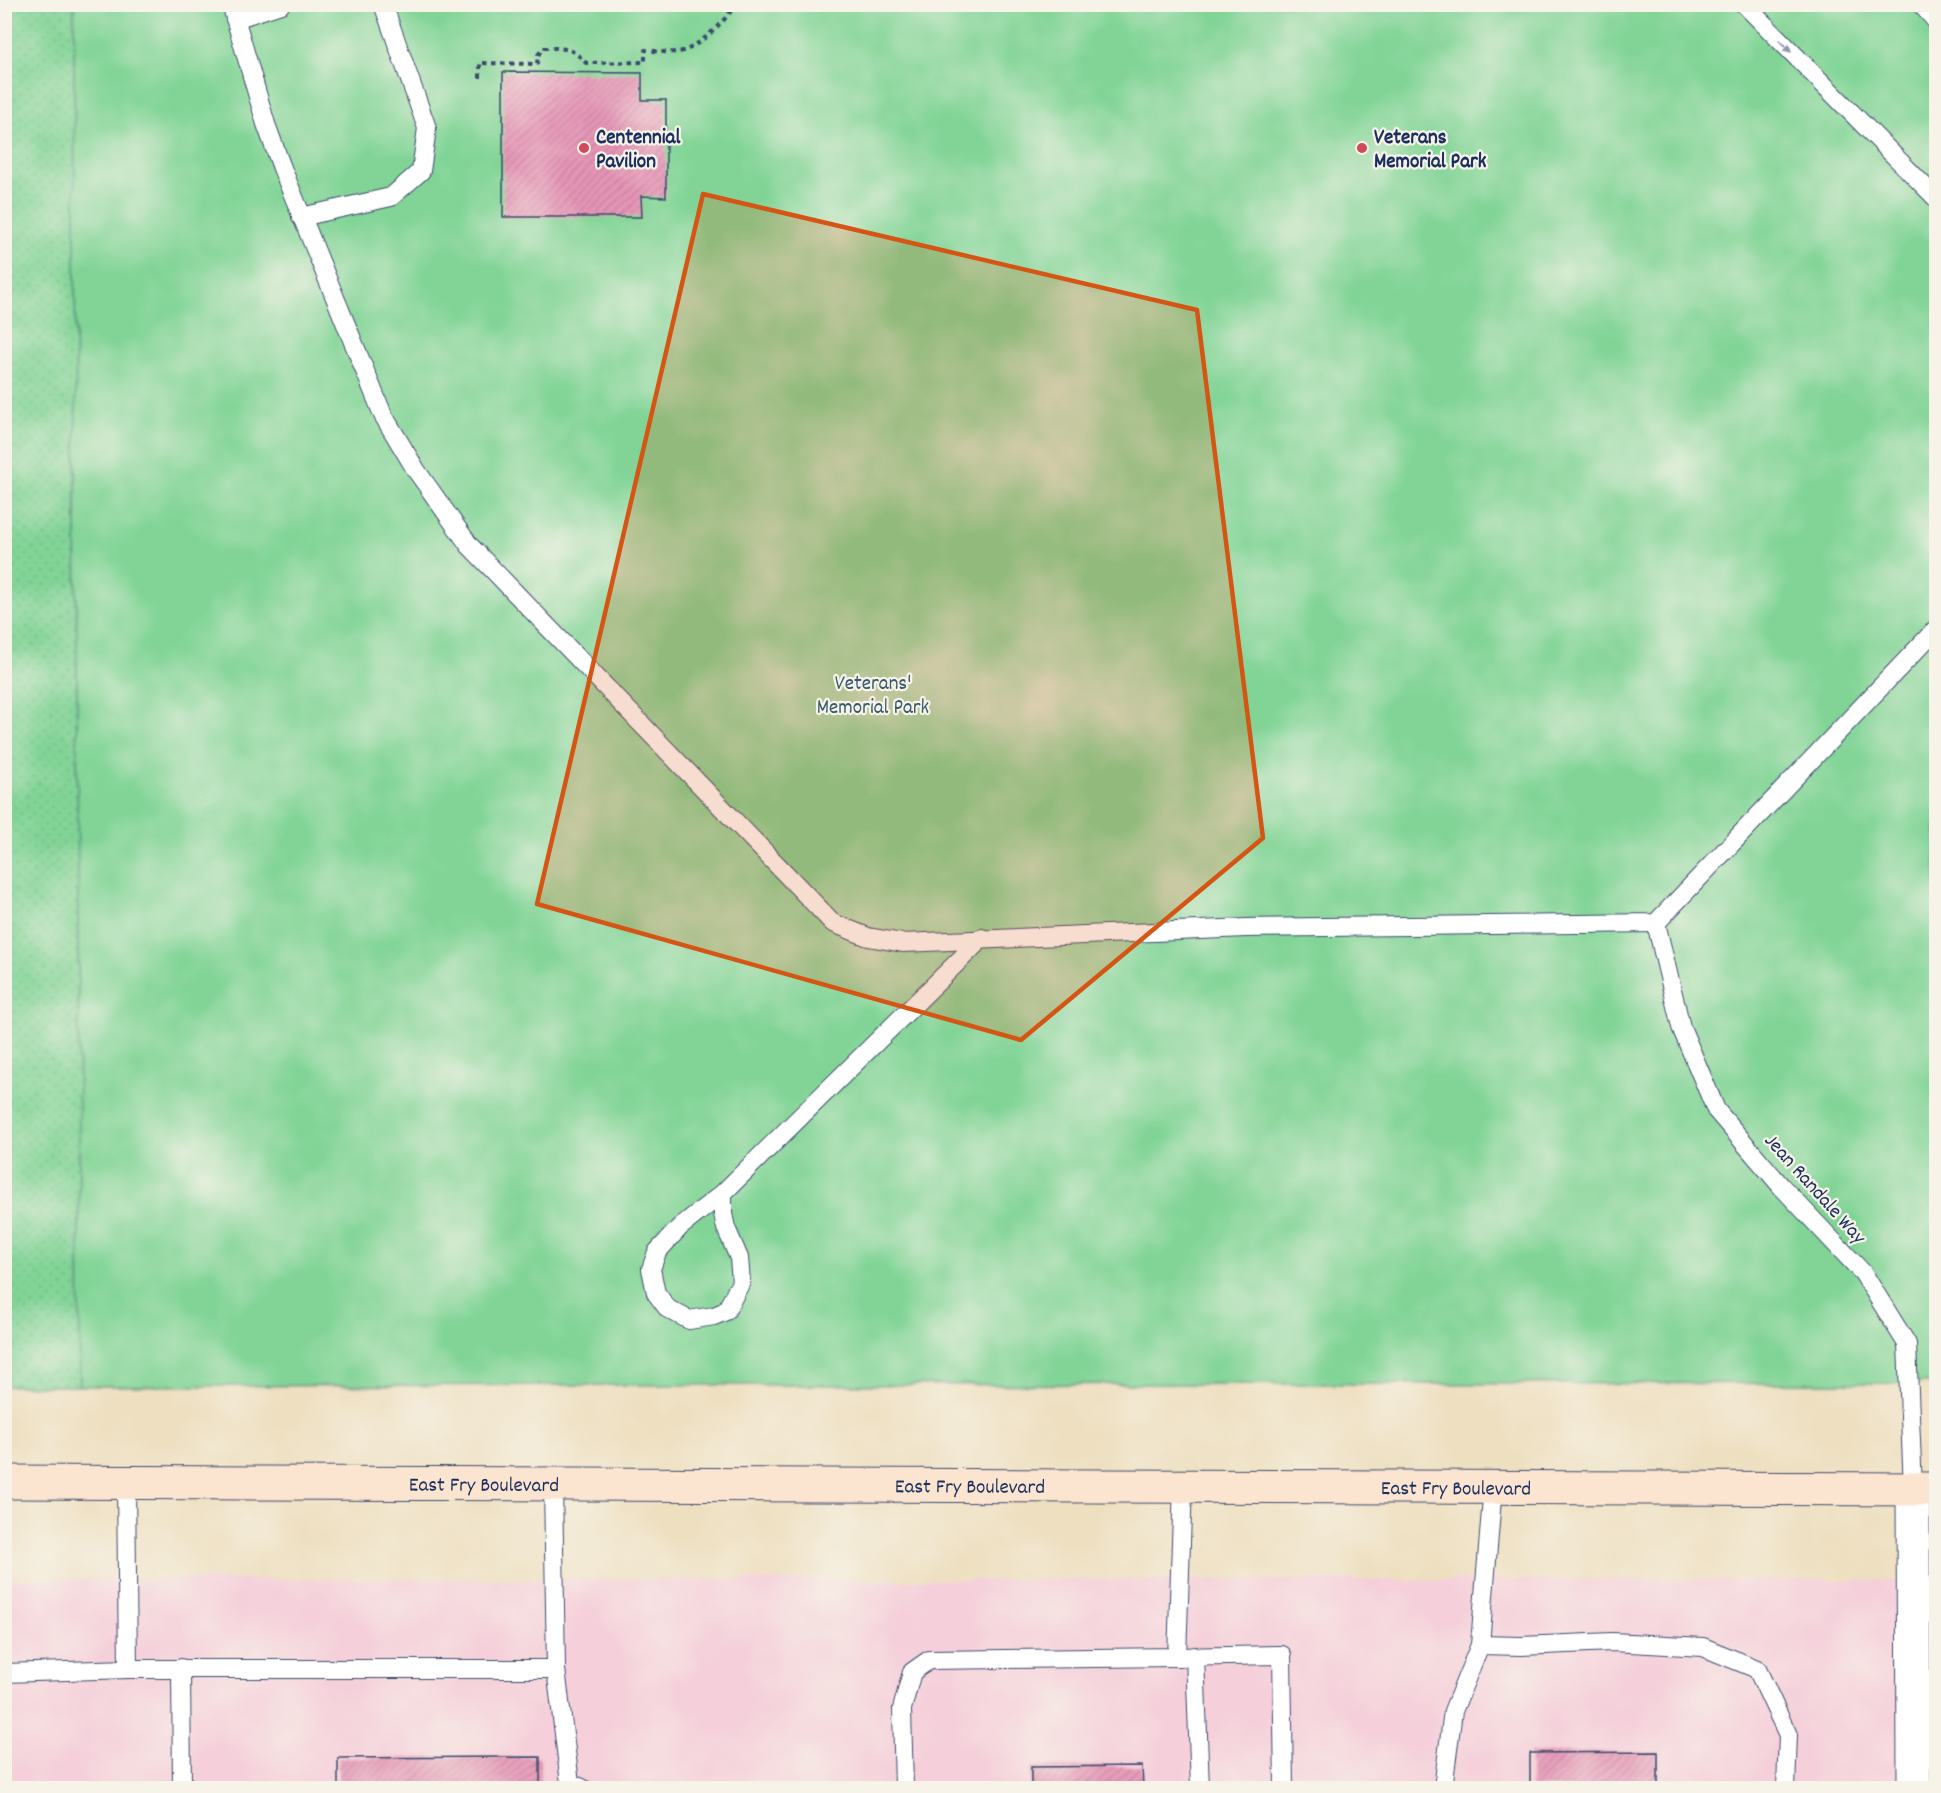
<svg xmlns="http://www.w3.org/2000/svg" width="1941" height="1793" viewBox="0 0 1941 1793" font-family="Dekko,sans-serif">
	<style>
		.built { fill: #f5cfda }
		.grass { fill: url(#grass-dots); stroke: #4e827a; stroke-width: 1.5 }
		.park { fill: #81d496; stroke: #4e827a; stroke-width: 1.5 }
		.building { fill: url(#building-hatch) }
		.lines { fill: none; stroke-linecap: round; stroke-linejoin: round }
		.lane-casing { stroke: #3b496d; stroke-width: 20 }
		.street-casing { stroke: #3b496d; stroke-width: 35 }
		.secondary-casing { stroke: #3b496d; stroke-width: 35 }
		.path { stroke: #3b496d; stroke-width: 4; stroke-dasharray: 4.5 4.5; stroke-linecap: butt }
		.lane { stroke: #fff; stroke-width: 18 }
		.street { stroke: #fff; stroke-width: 33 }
		.secondary { stroke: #fce5d0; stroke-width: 33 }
		.oneway { fill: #8d97ae }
		.marked { fill: #d45514; fill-opacity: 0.2; stroke: #d45514; stroke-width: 4.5; stroke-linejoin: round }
		.poi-dot { fill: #d1495b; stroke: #f7f3e8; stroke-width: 2 }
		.labels { text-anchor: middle; stroke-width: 4.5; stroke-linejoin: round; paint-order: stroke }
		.poi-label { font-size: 21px; font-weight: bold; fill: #1b2f5e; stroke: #f7f3e8; text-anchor: start }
		.park-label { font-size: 21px; fill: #34586c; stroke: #f7f3e8 }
		.street-label { font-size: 21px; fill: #1b2f5e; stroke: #f7f3e8 }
	</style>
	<defs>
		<pattern id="grass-dots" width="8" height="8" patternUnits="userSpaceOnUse" patternTransform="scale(1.5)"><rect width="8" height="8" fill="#81d496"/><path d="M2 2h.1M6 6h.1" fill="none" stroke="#6fb684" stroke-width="1.8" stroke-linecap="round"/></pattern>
		<pattern id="building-hatch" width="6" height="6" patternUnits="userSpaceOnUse" patternTransform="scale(1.5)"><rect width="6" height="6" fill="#e896b7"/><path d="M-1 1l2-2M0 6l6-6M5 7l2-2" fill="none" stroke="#bb7b98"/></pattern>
	</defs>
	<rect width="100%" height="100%" fill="#f7f3e8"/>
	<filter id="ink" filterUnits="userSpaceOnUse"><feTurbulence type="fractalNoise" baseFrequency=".0167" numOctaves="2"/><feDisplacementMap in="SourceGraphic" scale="12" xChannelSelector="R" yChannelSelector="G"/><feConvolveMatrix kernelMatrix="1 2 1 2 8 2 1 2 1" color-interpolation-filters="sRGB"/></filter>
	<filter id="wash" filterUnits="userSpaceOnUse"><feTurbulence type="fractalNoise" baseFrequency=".008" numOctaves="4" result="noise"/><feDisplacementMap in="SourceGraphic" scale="24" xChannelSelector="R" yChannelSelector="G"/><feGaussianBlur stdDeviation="1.35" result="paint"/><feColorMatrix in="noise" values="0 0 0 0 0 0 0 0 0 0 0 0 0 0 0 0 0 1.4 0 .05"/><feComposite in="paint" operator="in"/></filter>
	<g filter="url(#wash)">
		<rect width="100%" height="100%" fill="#eedfc0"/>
		<!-- built -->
		<polygon class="built" points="5,1579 1936,1580 1936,1788 5,1788"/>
		<!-- grass -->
		<polygon class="grass" points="5,5 74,5 80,1386 5,1386"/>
		<!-- park -->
		<polygon class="park" points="74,5 1936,5 1936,1383 80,1386"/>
		<g id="blocks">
			<!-- building -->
			<g class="building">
				<polygon points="503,72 642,73 642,100 666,100 666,197 641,196 642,217 503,217"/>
				<polygon points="1658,1752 1658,1788 1530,1788 1530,1753"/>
				<polygon points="540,1757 540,1788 338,1788 338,1758"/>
				<polygon points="1142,1766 1143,1788 1031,1788 1031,1767"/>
			</g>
		</g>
	</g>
	<g filter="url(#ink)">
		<use href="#blocks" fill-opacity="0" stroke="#3b496d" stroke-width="1.5"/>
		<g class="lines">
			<!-- lane casing -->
			<g class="lane-casing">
				<g id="lane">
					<polyline points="231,4 266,124 282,168 383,415 416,470 469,545 833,923 868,937 903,943 1246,928 1656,923 1936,629"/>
					<polyline points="1744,4 1936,198"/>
					<polyline points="1921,4 1936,21"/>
					<polyline points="235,19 281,4"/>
					<polyline points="301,217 391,197 421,171 427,128 383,4"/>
					<polyline points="1656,923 1681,1027 1716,1110 1781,1186 1863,1273 1907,1344 1913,1489"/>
					<polyline points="723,1193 723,1214 726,1228 739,1258 741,1282 726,1311 714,1316 689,1320 668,1309 656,1293 651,1269 657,1252 680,1227 723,1193 982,938"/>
					<polyline points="126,1482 128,1669 556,1669"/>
					<polyline points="553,1483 556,1669 570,1783 582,1788"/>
					<polyline points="1480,1645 1493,1486"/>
					<polyline points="1195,1656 1200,1788"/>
					<polyline points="1177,1657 1282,1655 1284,1788"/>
					<polyline points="181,1668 182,1788"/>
					<polyline points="4,1673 128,1669"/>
					<polyline points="904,1788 902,1709 912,1672 929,1660 1177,1657 1183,1486"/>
					<polyline points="1443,1788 1453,1711 1480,1645 1521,1646 1612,1642 1703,1647 1757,1669 1788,1735 1786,1788"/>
				</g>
			</g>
			<!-- street casing -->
			<g class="street-casing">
				<polyline id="street" points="1913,1489 1914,1788"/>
			</g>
			<!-- secondary casing -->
			<g class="secondary-casing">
				<g id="secondary">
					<path id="s1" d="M 4,1482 L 1936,1489"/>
				</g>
			</g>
			<!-- path -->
			<path class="path" d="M 480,78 L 480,63 L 537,64 L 538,55 L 543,48 C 564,48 572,47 586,63 L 645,62 L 645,50 C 656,51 672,54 683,51 C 697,48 730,17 735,4"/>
			<!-- lane -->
			<use href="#lane" class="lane"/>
			<!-- street -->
			<use href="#street" class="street"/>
			<!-- secondary -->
			<use href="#secondary" class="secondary"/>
		</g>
		<!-- one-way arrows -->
		<defs><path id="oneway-solid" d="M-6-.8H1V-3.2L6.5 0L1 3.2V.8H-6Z" transform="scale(1.5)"/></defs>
		<use class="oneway" href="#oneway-solid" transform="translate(1785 46) rotate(45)"/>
	</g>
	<!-- marked area -->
	<path class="marked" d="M 703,194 L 1197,310 L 1263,838 L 1021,1040 L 537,904 Z"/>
	<!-- markers -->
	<g class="poi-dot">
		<circle cx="584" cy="148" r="6"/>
		<circle cx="1362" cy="148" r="6"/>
	</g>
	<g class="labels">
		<!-- poi labels -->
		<g class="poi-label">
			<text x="596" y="143">Centennial<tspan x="596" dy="24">Pavilion</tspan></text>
			<text x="1374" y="143">Veterans<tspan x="1374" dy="24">Memorial Park</tspan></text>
		</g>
		<!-- park labels -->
		<g class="park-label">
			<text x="873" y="689">Veterans'<tspan x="873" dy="24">Memorial Park</tspan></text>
		</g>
		<!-- street labels -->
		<g class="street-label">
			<text transform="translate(1816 1188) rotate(48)" y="7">Jean Randale Way</text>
			<text dy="7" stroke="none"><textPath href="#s1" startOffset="480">East Fry Boulevard</textPath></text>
			<text dy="7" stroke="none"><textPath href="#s1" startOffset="966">East Fry Boulevard</textPath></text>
			<text dy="7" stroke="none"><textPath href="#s1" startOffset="1452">East Fry Boulevard</textPath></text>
		</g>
	</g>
	<!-- margin -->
	<rect width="1941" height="1793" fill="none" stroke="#f7f3e8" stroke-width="24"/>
</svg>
